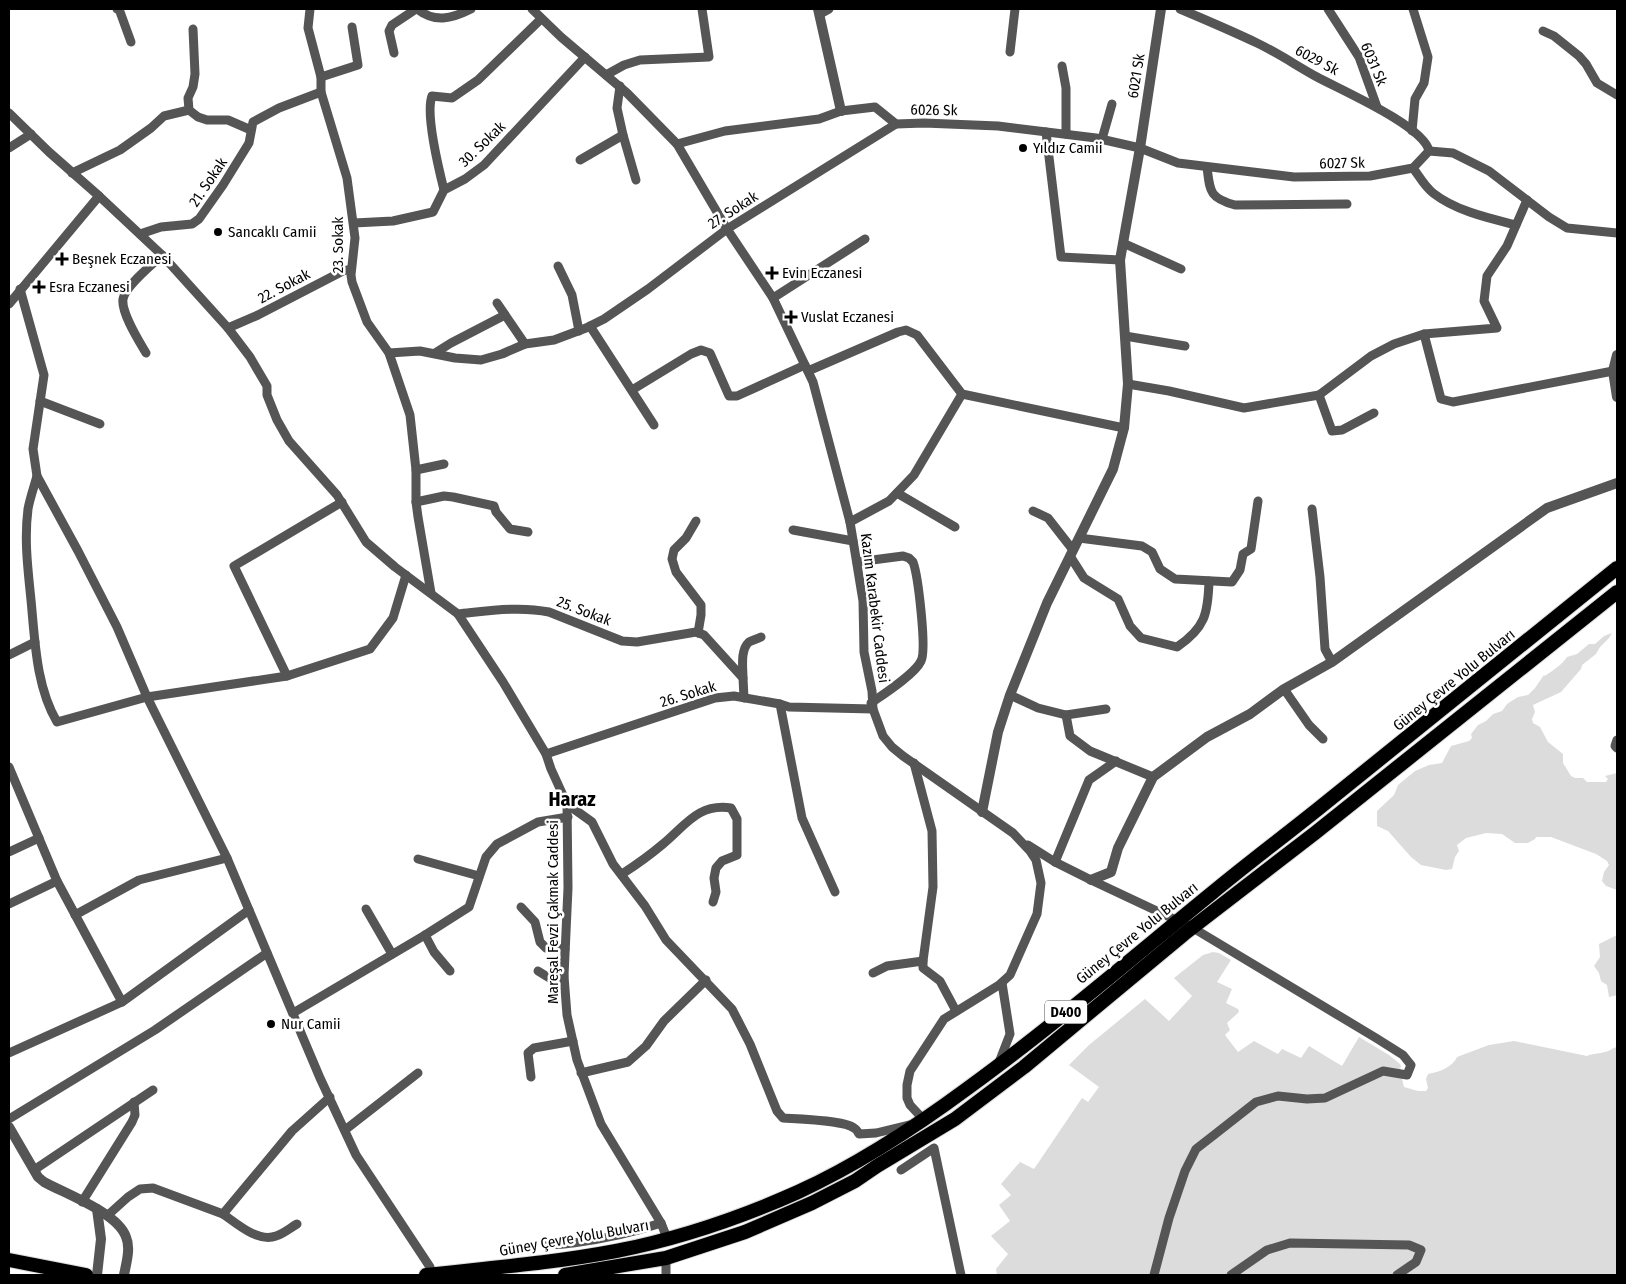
<svg xmlns="http://www.w3.org/2000/svg" width="1626" height="1284" viewBox="0 0 1626 1284" font-family="'Fira Sans Condensed',sans-serif">
  <style>
    .green { fill: #dcdcdc }
    .lines { fill: none; stroke-linecap: round; stroke-linejoin: round }
    .trunk-casing { stroke: #dbdbdb; stroke-width: 16 }
    .minor { stroke: #555; stroke-width: 9 }
    .tertiary { stroke: #555; stroke-width: 10 }
    .trunk { stroke: #000; stroke-width: 14 }
    .poi-dot { fill: #000; stroke: #fff; stroke-width: 2 }
    .labels { text-anchor: middle; dominant-baseline: central; stroke-width: 5; stroke-linejoin: round; paint-order: stroke }
    .shield { fill: #fff; stroke: #4c4c4c; stroke-width: 1 }
    .shield-label { font-size: 14px; font-weight: bold; fill: #000 }
    .street-label { font-size: 15px; fill: #000; stroke: #fff }
    .poi-label { font-size: 15px; fill: #000; stroke: #fff; text-anchor: start }
    .district-label { font-size: 20px; font-weight: bold; fill: #000; stroke: #fff }
  </style>
  <rect width="100%" height="100%" fill="#fff"/>
  <g class="green">
    <path d="M 1612,633 L 1609,638 L 1600,647 L 1596,654 L 1582,665 L 1581,669 L 1561,692 L 1533,705 L 1535,712 L 1532,719 L 1533,723 L 1540,727 L 1548,742 L 1563,754 L 1563,763 L 1571,776 L 1575,778 L 1583,778 L 1587,782 L 1606,782 L 1608,779 L 1605,776 L 1617,773 L 1617,890 L 1606,886 L 1602,881 L 1604,872 L 1609,865 L 1607,861 L 1596,854 L 1551,837 L 1536,837 L 1535,839 L 1528,843 L 1515,843 L 1502,834 L 1486,833 L 1466,838 L 1457,845 L 1459,851 L 1455,857 L 1452,869 L 1446,870 L 1421,865 L 1411,857 L 1388,831 L 1377,826 L 1377,811 L 1394,795 L 1398,785 L 1415,771 L 1429,765 L 1442,763 L 1451,746 L 1469,741 L 1472,738 L 1471,734 L 1478,725 L 1486,721 L 1493,714 L 1502,711 L 1507,704 L 1518,697 L 1528,695 L 1535,688 L 1544,675 L 1545,676 C 1553,670 1562,665 1567,657 L 1577,654 L 1589,644 L 1595,644 L 1604,636 Z"/>
    <polygon points="1615,936 1617,936 1617,995 1609,997 1607,985 1601,981 1599,973 1594,966 1600,957 1599,944"/>
    <path d="M 1213,952 L 1219,953 L 1231,960 L 1217,982 L 1232,989 L 1226,1003 L 1238,1009 L 1239,1012 L 1227,1023 L 1230,1030 L 1225,1035 L 1238,1052 L 1254,1041 L 1278,1054 L 1282,1049 L 1301,1058 L 1309,1046 L 1342,1066 L 1359,1037 L 1389,1055 L 1400,1064 L 1401,1066 L 1400,1070 L 1404,1087 L 1418,1091 L 1426,1091 L 1428,1088 L 1426,1079 L 1428,1074 C 1439,1072 1453,1067 1457,1057 L 1489,1045 L 1514,1041 L 1587,1056 C 1593,1053 1599,1054 1605,1052 C 1610,1051 1612,1048 1617,1047 L 1617,1275 L 997,1275 L 996,1269 L 1008,1254 L 991,1236 L 1010,1221 L 999,1205 L 1011,1195 L 1001,1184 L 1020,1162 L 1034,1169 L 1082,1098 L 1088,1102 L 1099,1087 L 1069,1065 L 1089,1045 L 1145,999 L 1169,1021 L 1192,996 L 1174,978 L 1203,955 Z"/>
  </g>
  <g class="lines">
    <defs>
      <g id="trunk">
        <polyline points="9,1260 86,1275"/>
        <path d="M 426,1275 C 489,1268 553,1263 616,1251 C 677,1239 742,1217 798,1192 C 859,1164 914,1128 968,1088 C 1052,1027 1131,959 1212,893 C 1247,864 1283,837 1318,809 C 1418,729 1518,649 1617,568"/>
        <polyline points="565,1275 666,1258 745,1232 812,1203 855,1181 877,1166 955,1119 1024,1067 1184,934 1315,833 1617,592"/>
      </g>
    </defs>
    <use href="#trunk" class="trunk-casing"/>
    <g class="minor">
      <polyline points="117,9 119,9 131,42"/>
      <polyline points="310,9 308,28 321,77 321,92 347,178 355,238 351,275 352,282 367,322 389,353 410,415 416,470 416,502 418,517 431,593"/>
      <path d="M 417,9 C 435,23 451,19 471,9"/>
      <polyline points="532,9 561,37 627,93 677,144 727,229 773,298 813,382 850,522 863,601 864,652 872,691 873,709 883,736 892,747 903,756 1013,833 1030,851 1036,860 1041,883 1037,914 1010,975 999,985 944,1019 910,1071 907,1085 907,1098 910,1105 924,1120 921,1121"/>
      <path d="M 1180,9 C 1206,20 1232,31 1257,43 C 1278,53 1297,66 1317,77 C 1341,90 1424,126 1429,151"/>
      <polyline points="1328,9 1359,57 1377,107"/>
      <polyline points="820,14 829,9"/>
      <polyline points="193,29 195,74 193,87 188,98 189,110 198,117 207,120 228,120 251,130"/>
      <polyline points="1543,31 1554,36 1579,56 1586,64 1597,83 1617,95"/>
      <polyline points="1010,52 1015,9"/>
      <polyline points="394,53 389,31 392,25 416,9"/>
      <polyline points="1062,66 1066,88 1066,134"/>
      <polyline points="606,75 624,65 640,60 709,57 702,9"/>
      <polyline points="321,77 358,65 352,27"/>
      <polyline points="620,86 617,108 623,135 636,180"/>
      <polyline points="9,113 49,152 99,196 162,255 228,328 250,357 267,386 267,395 277,420 289,441 337,495 366,542 395,567 458,614 503,682 546,754 551,769 567,804 568,888 564,976 567,1015 577,1060 601,1124 661,1223 667,1238"/>
      <polyline points="1412,131 1415,99 1424,83 1428,57 1413,9"/>
      <polyline points="1046,132 1061,257 1120,260"/>
      <polyline points="1102,139 1112,104"/>
      <polyline points="677,144 725,131 819,119 841,111 875,107 896,124 924,123 998,126 1096,138 1140,148 1178,163 1294,177 1370,176 1413,168 1429,151 1453,153 1489,171 1549,217 1567,228 1617,233"/>
      <polyline points="9,148 31,134"/>
      <polyline points="580,160 623,135"/>
      <path d="M 1207,167 C 1210,191 1209,198 1235,205 L 1347,204"/>
      <path d="M 1413,168 C 1419,176 1425,187 1433,193 C 1456,211 1488,218 1516,225"/>
      <polyline points="72,173 120,150 151,128 164,116 189,110"/>
      <path d="M 444,190 C 439,170 425,114 432,96 L 452,98 L 478,80 L 541,19"/>
      <polyline points="354,223 393,221 433,212 444,190 465,179 484,165 585,57"/>
      <polyline points="140,234 161,227 192,224 199,219 223,185 249,143 253,122 279,108 321,92"/>
      <polyline points="1123,243 1181,269"/>
      <polyline points="558,266 572,295 579,331"/>
      <polyline points="20,289 44,375 33,449 37,476 78,551 117,627 147,697 227,858 320,1078 356,1155 430,1267"/>
      <polyline points="773,298 865,239"/>
      <polyline points="497,303 525,344"/>
      <polyline points="9,304 99,196"/>
      <polyline points="590,326 654,425"/>
      <polyline points="228,328 258,315 343,271 351,269"/>
      <polyline points="1424,334 1441,399 1453,402 1613,371"/>
      <polyline points="1125,336 1185,346"/>
      <path d="M 146,353 C 139,341 121,313 123,299 C 125,286 152,265 162,255"/>
      <polyline points="389,353 420,351 455,358 481,360 502,354 525,344 554,340 586,328 604,319 648,289 727,229 896,124"/>
      <polyline points="435,353 451,343 505,315"/>
      <polyline points="808,371 898,332 906,330 917,335 962,394 1124,428"/>
      <polyline points="1128,384 1169,391 1244,408 1319,395 1371,356 1394,344 1424,334 1497,328 1484,301 1487,276 1507,246 1527,200"/>
      <polyline points="632,390 691,354 701,350 710,353 729,396 737,396 805,365"/>
      <polyline points="1319,395 1332,431 1342,430 1374,413"/>
      <polyline points="40,401 100,424"/>
      <polyline points="416,470 444,464"/>
      <path d="M 37,476 C 34,487 30,498 28,509 C 24,540 28,570 31,600 C 35,641 36,686 57,722 L 147,697 L 287,676 L 370,649 L 393,618 L 406,575"/>
      <polyline points="897,493 955,527"/>
      <polyline points="416,502 444,496 453,497 494,506 496,512 510,529 528,532"/>
      <polyline points="1312,509 1320,577 1325,649 1332,662"/>
      <polyline points="1033,511 1048,518 1073,550"/>
      <polyline points="696,521 686,538 674,550 672,559 676,572 701,605 701,615 698,633"/>
      <polyline points="850,522 889,501 914,475 962,394"/>
      <polyline points="793,530 853,541"/>
      <polyline points="1079,538 1142,546 1152,552 1160,569 1175,579 1232,582 1240,570 1243,554 1251,549 1258,501"/>
      <path d="M 1070,556 L 1084,578 L 1118,599 L 1130,626 L 1141,638 L 1177,647 C 1205,628 1208,614 1209,581"/>
      <path d="M 857,562 L 903,556 L 909,558 L 913,562 C 918,575 927,650 921,661 C 915,674 884,694 871,703"/>
      <path d="M 458,614 C 488,611 519,606 549,612 L 622,641 L 637,642 L 696,632 L 704,635 L 743,678 L 744,698"/>
      <polyline points="9,655 35,642"/>
      <polyline points="287,676 234,566 342,502"/>
      <path d="M 743,678 C 743,668 740,650 749,642 C 753,640 757,639 761,637"/>
      <polyline points="1284,689 1309,725 1323,739"/>
      <polyline points="1010,695 1038,708 1066,715 1106,709"/>
      <polyline points="780,704 802,818 835,892"/>
      <polyline points="1066,715 1070,736 1090,751 1153,777"/>
      <polyline points="1617,740 1615,746 1617,748"/>
      <polyline points="546,754 715,698 734,696 780,704 789,707 873,709"/>
      <polyline points="914,763 932,831 933,887 923,961 923,968 940,981 956,1011"/>
      <polyline points="9,767 57,881 122,1002"/>
      <path d="M 567,804 L 592,822 L 613,864 L 645,906 L 666,940 L 732,1009 L 750,1044 L 777,1111 L 783,1118 C 798,1119 843,1120 854,1128 C 856,1129 858,1132 859,1134 L 876,1133 L 909,1125"/>
      <polyline points="1028,845 1055,862 1091,880 1193,928 1376,1038 1403,1055 1411,1065 1407,1075 1383,1071 1325,1098 1307,1099 1278,1096 1256,1102 1214,1135 1196,1149 1185,1171 1169,1218 1154,1275"/>
      <polyline points="9,852 39,838"/>
      <polyline points="418,859 479,876"/>
      <polyline points="1055,862 1089,780 1116,761"/>
      <path d="M 622,874 C 636,865 650,855 663,844 C 685,826 698,803 731,808 L 737,819 L 737,855 L 722,861 L 716,868 L 714,878 L 716,892 L 713,902"/>
      <polyline points="9,904 57,881"/>
      <polyline points="521,907 535,922 540,942 546,948 565,949"/>
      <polyline points="366,909 392,954"/>
      <polyline points="75,915 139,880 227,858"/>
      <polyline points="425,935 434,952 450,971"/>
      <polyline points="538,971 551,979 564,976"/>
      <polyline points="873,973 887,966 923,961"/>
      <polyline points="293,1013 425,935 469,907 486,857 497,844 538,822 568,817"/>
      <polyline points="9,1053 122,1002 249,910"/>
      <polyline points="998,1065 1010,1034 1002,983"/>
      <polyline points="581,1073 628,1062 646,1046 664,1021 706,980"/>
      <polyline points="531,1077 528,1053 534,1048 573,1041"/>
      <polyline points="9,1119 155,1030 267,953"/>
      <polyline points="345,1130 418,1073"/>
      <polyline points="34,1170 153,1090"/>
      <polyline points="901,1170 934,1148 961,1275"/>
      <polyline points="82,1202 132,1122 135,1115 134,1102"/>
      <path d="M 223,1214 C 236,1223 258,1243 276,1236 C 283,1234 290,1228 297,1224"/>
      <polyline points="108,1215 128,1197 140,1189 153,1188 223,1214 292,1131 330,1097"/>
      <path d="M 546,1243 C 556,1246 562,1244 573,1243 C 603,1239 632,1233 661,1223"/>
      <polyline points="666,1275 666,1258"/>
      <polyline points="1231,1275 1267,1250 1290,1243 1409,1245 1421,1250 1416,1262 1397,1275"/>
    </g>
    <g class="tertiary">
      <polyline points="818,9 841,111"/>
      <polyline points="1617,355 1613,371 1617,397"/>
      <polyline points="982,812 998,732 1010,695 1047,603 1113,469 1124,428 1128,384 1120,260 1140,148 1161,9"/>
      <polyline points="1091,880 1111,872 1118,848 1153,777 1207,737 1250,714 1284,689 1332,662 1547,508 1617,483"/>
      <path d="M 9,1127 L 38,1177 L 44,1182 C 66,1194 118,1213 126,1237 C 131,1248 126,1264 124,1275"/>
      <polyline points="97,1275 101,1239 97,1209"/>
    </g>
    <use href="#trunk" class="trunk"/>
  </g>
  <g class="poi-dot">
    <circle cx="1023" cy="148" r="5"/>
    <circle cx="218" cy="232" r="5"/>
    <path d="M59.5 251.5h5v5h5v5h-5v5h-5v-5h-5v-5h5z"/>
    <path d="M769.5 265.5h5v5h5v5h-5v5h-5v-5h-5v-5h5z"/>
    <path d="M36.5 279.5h5v5h5v5h-5v5h-5v-5h-5v-5h5z"/>
    <path d="M788.5 309.5h5v5h5v5h-5v5h-5v-5h-5v-5h5z"/>
    <circle cx="271" cy="1024" r="5"/>
  </g>
  <g class="labels">
    <rect class="shield" x="1045" y="1000.5" width="42" height="23" rx="4"/>
    <g class="shield-label">
      <text x="1066" y="1012">D400</text>
    </g>
    <g class="street-label">
      <text transform="translate(1317 60) rotate(28)">6029 Sk</text>
      <text transform="translate(1374 64) rotate(67)">6031 Sk</text>
      <text transform="translate(1136 76) rotate(-81)">6021 Sk</text>
      <text transform="translate(934 110) rotate(1)">6026 Sk</text>
      <text transform="translate(482 144) rotate(-44)">30. Sokak</text>
      <text transform="translate(1342 163) rotate(-1)">6027 Sk</text>
      <text transform="translate(208 182) rotate(-56)">21. Sokak</text>
      <text transform="translate(733 210) rotate(-33)">27. Sokak</text>
      <text transform="translate(338 245) rotate(-90)">23. Sokak</text>
      <text transform="translate(284 286) rotate(-28)">22. Sokak</text>
      <text transform="translate(875 608) rotate(83)">Kazım Karabekir Caddesi</text>
      <text transform="translate(584 611) rotate(21)">25. Sokak</text>
      <text transform="translate(1454 680) rotate(-39)">Güney Çevre Yolu Bulvarı</text>
      <text transform="translate(688 694) rotate(-17)">26. Sokak</text>
      <text transform="translate(553 912) rotate(-90)">Mareşal Fevzi Çakmak Caddesi</text>
      <text transform="translate(1137 933) rotate(-39)">Güney Çevre Yolu Bulvarı</text>
      <text transform="translate(574 1238) rotate(-10)">Güney Çevre Yolu Bulvarı</text>
    </g>
    <g class="poi-label">
      <text x="1033" y="148">Yıldız Camii</text>
      <text x="228" y="232">Sancaklı Camii</text>
      <text x="72" y="259">Beşnek Eczanesi</text>
      <text x="782" y="273">Evin Eczanesi</text>
      <text x="49" y="287">Esra Eczanesi</text>
      <text x="801" y="317">Vuslat Eczanesi</text>
      <text x="281" y="1024">Nur Camii</text>
    </g>
    <g class="district-label">
      <text x="572" y="799">Haraz</text>
    </g>
  </g>
  <rect width="1626" height="1284" fill="none" stroke="#000000" stroke-width="20"/>
</svg>
